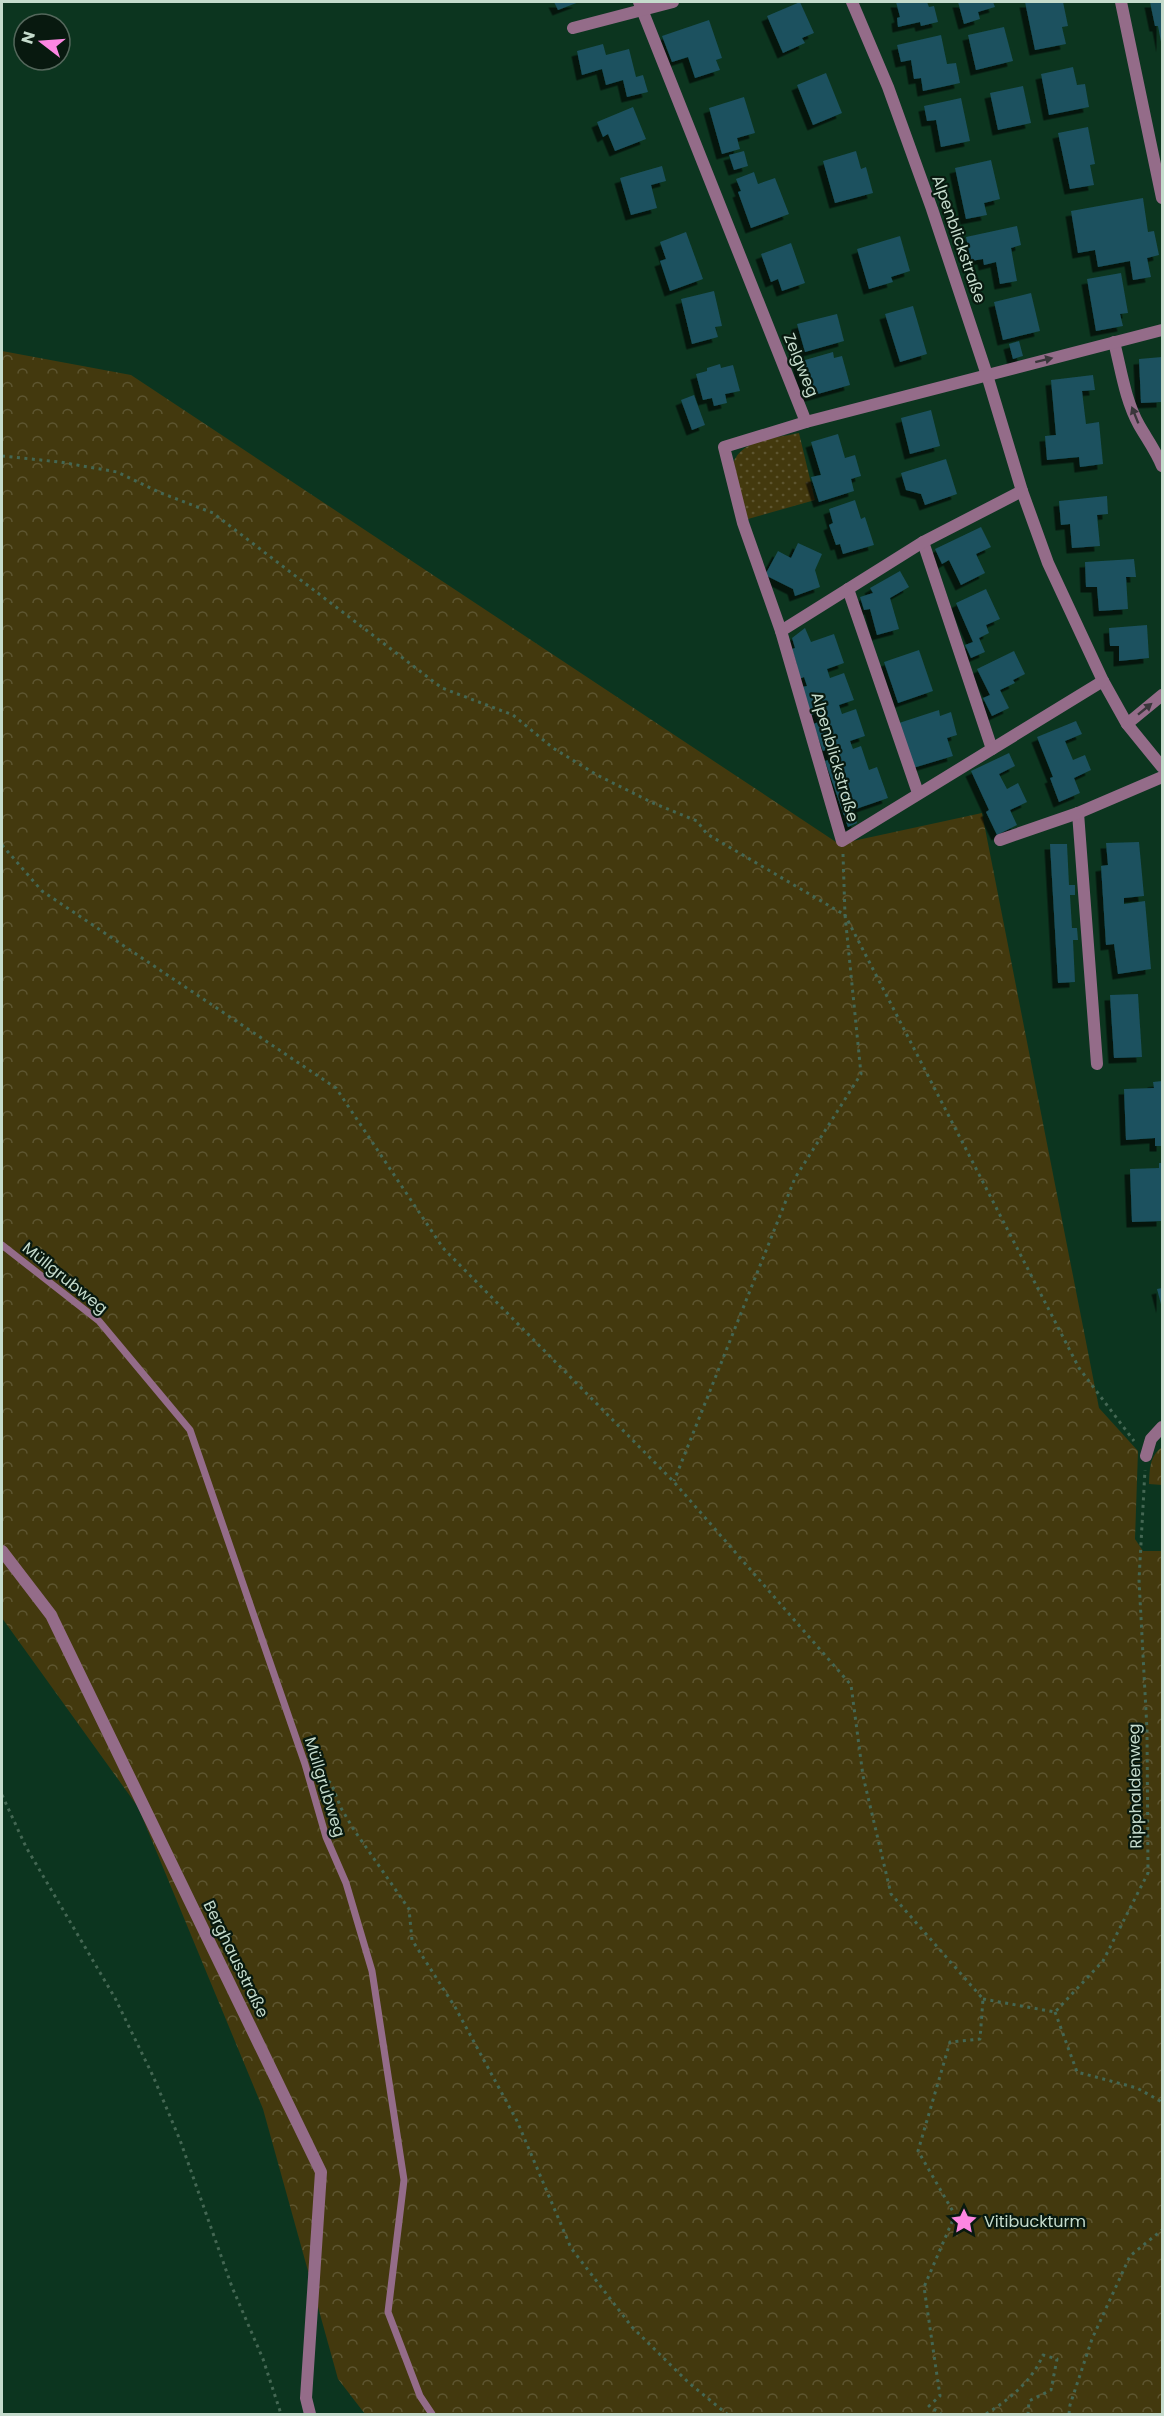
<svg xmlns="http://www.w3.org/2000/svg" width="1164" height="2416" viewBox="0 0 1164 2416" font-family="Poppins,sans-serif">
  <style>
    .grass { fill: url(#grass-dots) }
    .forest { fill: url(#forest-crowns) }
    .building { fill: #1c515e; filter: url(#shadow) }
    .lines { fill: none; stroke-linecap: round; stroke-linejoin: round }
    .path { stroke: #446753; stroke-width: 3; stroke-dasharray: 3 4.5; stroke-linecap: butt }
    .service { stroke: #946c89; stroke-width: 7 }
    .minor { stroke: #946c89; stroke-width: 12 }
    .oneway { fill: #39363a }
    .labels { text-anchor: middle; dominant-baseline: central; stroke-width: 4.5; stroke-linejoin: round; paint-order: stroke }
    .street-label { font-size: 16px; fill: #c5dbcc; stroke: #08190f }
    .poi-label { font-size: 16px; fill: #c5dbcc; stroke: #08190f; text-anchor: start }
  </style>
  <defs>
    <pattern id="grass-dots" width="8" height="8" patternUnits="userSpaceOnUse" patternTransform="scale(1.5)"><rect width="8" height="8" fill="#43390e"/><path d="M2 2h.1M6 6h.1" fill="none" stroke="#5d5530" stroke-width="1.8" stroke-linecap="round"/></pattern>
    <pattern id="forest-crowns" width="20" height="18" patternUnits="userSpaceOnUse" patternTransform="scale(1.5)"><rect width="20" height="18" fill="#43390e"/><path d="M2 6a3 3 0 1 1 6 0M12 15a3 3 0 1 1 6 0" fill="none" stroke="#5d5530"/></pattern>
    <filter id="shadow"><feDropShadow dx="-5.5" dy="5.5" stdDeviation="0" flood-color="#0009"/></filter>
  </defs>
  <rect width="100%" height="100%" fill="#0c351f"/>
  <path class="grass" d="M 799,433 L 815,500 L 748,519 L 733,464 C 740,439 777,438 799,433 Z"/>
  <g class="forest">
    <polygon points="2,351 131,375 839,844 982,813 1099,1408 1138,1451 1135,1539 1143,1551 1162,1551 1162,2414 365,2414 338,2379 263,2109 138,1807 2,1618"/>
    <path d="M 1162,1447 L 1162,1485 L 1149,1484 C 1150,1469 1149,1457 1162,1447 Z"/>
  </g>
  <g class="building">
    <polygon points="554,2 579,2 558,10"/>
    <polygon points="800,2 814,33 802,38 805,43 783,53 767,16"/>
    <polygon points="896,2 927,2 929,7 934,6 938,22 921,26 920,22 898,27 897,18 900,17"/>
    <polygon points="958,2 993,2 995,7 978,12 980,19 964,24"/>
    <polygon points="1025,2 1063,2 1068,26 1062,27 1066,44 1035,50"/>
    <polygon points="1150,2 1162,2 1162,47 1158,26 1155,26"/>
    <polygon points="709,20 722,58 716,60 720,70 695,78 688,57 672,62 662,36"/>
    <polygon points="1004,27 1013,61 976,70 968,35"/>
    <polygon points="941,35 947,64 956,63 960,83 923,91 921,78 914,79 911,60 901,62 897,45"/>
    <polygon points="603,44 606,55 629,49 636,77 643,75 648,92 627,97 623,80 606,85 602,69 582,75 577,51"/>
    <polygon points="1073,67 1077,85 1085,84 1089,107 1049,115 1041,74"/>
    <polygon points="826,73 842,113 813,125 797,85"/>
    <polygon points="1023,86 1031,123 998,130 990,93"/>
    <polygon points="744,97 755,133 737,138 740,149 722,154 709,108"/>
    <polygon points="961,98 970,141 941,147 936,120 927,121 924,106"/>
    <polygon points="633,107 646,139 615,151 608,134 603,137 597,122"/>
    <polygon points="1088,127 1095,164 1090,165 1094,185 1070,189 1058,133"/>
    <polygon points="744,151 748,166 734,170 729,155"/>
    <polygon points="856,151 861,169 866,167 873,193 835,203 823,161"/>
    <polygon points="991,160 1000,199 984,203 987,215 966,219 955,168"/>
    <polygon points="662,166 666,181 651,185 657,208 631,215 620,178"/>
    <polygon points="754,172 758,184 775,178 789,214 751,228 738,192 741,191 736,179"/>
    <polygon points="1143,198 1148,232 1154,231 1159,255 1147,258 1151,277 1133,280 1130,261 1098,267 1095,250 1078,253 1071,211"/>
    <polygon points="1017,226 1021,245 1011,248 1017,281 1000,284 996,262 984,265 983,259 971,261 966,237"/>
    <polygon points="686,232 703,279 670,291 660,261 666,259 660,242"/>
    <polygon points="900,236 910,271 891,277 893,282 869,289 857,249"/>
    <polygon points="791,243 805,283 782,291 778,279 771,282 761,254"/>
    <polygon points="1121,273 1128,313 1120,314 1123,326 1096,331 1087,279"/>
    <polygon points="714,291 722,326 715,327 718,337 692,344 681,299"/>
    <polygon points="1031,293 1040,331 1003,340 994,302"/>
    <polygon points="913,306 927,354 900,362 885,314"/>
    <polygon points="837,314 844,341 805,352 797,324"/>
    <polygon points="1019,341 1023,356 1013,359 1009,344"/>
    <polygon points="833,352 834,358 842,356 850,385 807,397 798,362"/>
    <polygon points="1162,357 1162,402 1141,403 1139,359"/>
    <polygon points="720,364 721,368 733,365 740,391 725,394 727,403 714,406 712,398 703,400 696,374 707,371 707,368"/>
    <polygon points="1093,375 1095,390 1082,391 1086,424 1099,422 1103,464 1080,467 1079,457 1047,460 1045,436 1056,435 1051,380"/>
    <polygon points="694,395 705,425 692,430 681,400"/>
    <polygon points="931,410 940,446 910,454 901,418"/>
    <polygon points="838,434 845,458 855,455 861,476 851,479 854,491 819,502 811,477 821,475 811,442"/>
    <polygon points="946,459 957,494 925,505 921,494 906,490 901,473"/>
    <polygon points="1107,496 1108,514 1097,515 1100,546 1072,548 1070,524 1061,525 1059,501"/>
    <polygon points="855,500 861,519 865,517 874,545 843,554 840,544 836,545 829,525 833,523 829,509"/>
    <polygon points="981,527 991,547 976,554 985,573 961,585 949,560 942,564 935,549"/>
    <polygon points="798,543 822,554 815,570 820,587 795,596 793,589 765,575 778,551 791,558"/>
    <polygon points="1134,559 1136,577 1126,577 1128,609 1099,611 1097,587 1086,587 1085,562"/>
    <polygon points="900,571 909,587 890,598 899,629 877,635 870,609 864,610 860,597 873,593 870,588"/>
    <polygon points="986,589 1000,619 986,625 989,633 979,638 985,652 971,658 965,645 973,642 956,603"/>
    <polygon points="1147,625 1149,658 1119,661 1119,646 1110,646 1109,628"/>
    <polygon points="805,628 811,642 834,634 844,663 827,669 830,678 844,673 854,700 839,705 842,714 856,709 865,736 850,741 853,749 861,746 869,770 877,767 888,798 853,810 857,823 848,827 825,761 832,759 828,749 823,751 813,724 819,722 816,713 811,715 802,687 807,686 804,677 799,679 795,666 797,665 792,649 795,648 792,638"/>
    <polygon points="919,650 933,691 898,703 884,662"/>
    <polygon points="1014,651 1025,674 1013,680 1015,683 1000,690 1009,708 992,716 983,698 990,695 977,669"/>
    <polygon points="939,710 940,716 951,712 957,735 947,738 953,756 913,768 899,723"/>
    <polygon points="1076,721 1082,734 1065,741 1073,760 1085,755 1091,770 1074,778 1080,793 1059,802 1050,778 1053,777 1037,737"/>
    <polygon points="1009,753 1015,766 999,774 1007,789 1018,783 1027,802 1010,810 1017,825 997,835 986,812 989,810 971,771"/>
    <polygon points="1139,842 1144,896 1124,898 1124,904 1145,901 1151,969 1118,974 1114,944 1106,945 1101,866 1108,865 1106,843"/>
    <polygon points="1050,844 1067,844 1069,885 1075,885 1075,895 1070,895 1072,928 1077,928 1078,940 1073,940 1075,982 1058,983"/>
    <polygon points="1138,994 1142,1057 1114,1058 1110,995"/>
    <polygon points="1162,1081 1162,1146 1155,1146 1155,1138 1126,1140 1124,1089 1154,1088 1153,1082"/>
    <polygon points="1159,1163 1162,1163 1162,1221 1132,1222 1130,1169 1159,1168"/>
    <polygon points="1162,1288 1162,1308 1157,1289"/>
  </g>
  <g class="lines">
    <g class="path">
      <polyline points="2,456 60,462 117,472 161,493 213,513 442,688 513,715 553,748 597,775 653,803 697,821 707,834 845,915 861,1074 795,1178 674,1481"/>
      <polyline points="2,845 42,891 336,1088 443,1248 674,1482 851,1685 863,1776 891,1894 983,1999 980,2039 950,2042 918,2151 955,2215 924,2287 940,2396 929,2406 941,2414"/>
      <polyline points="843,854 845,915 1079,1368 1134,1441"/>
      <polyline points="322,1777 331,1783 341,1808 354,1830 409,1909 412,1940 455,2007 517,2121 571,2248 632,2327 689,2383 727,2414"/>
      <polyline points="2,1795 26,1847 115,1998 153,2076 180,2140 232,2287 263,2359 281,2414"/>
      <polyline points="983,1999 1055,2012 1103,1961 1148,1873 1147,1730 1139,1580 1145,1470"/>
      <polyline points="1055,2012 1077,2072 1137,2088 1162,2102"/>
      <path d="M 986,2414 C 1010,2399 1032,2381 1043,2355 L 1057,2359 L 1051,2390 L 1029,2401 L 1028,2414"/>
      <polyline points="1069,2414 1070,2405 1092,2339 1130,2256 1162,2230"/>
    </g>
    <polyline class="service" points="2,1245 99,1321 190,1430 305,1764 326,1837 346,1883 372,1971 404,2180 388,2312 420,2396 432,2414"/>
    <g class="minor">
      <polyline points="639,2 806,422"/>
      <polyline points="852,2 888,87 932,209 987,375 1022,491 1048,563 1103,681 1127,724 1162,767"/>
      <polyline points="1121,2 1162,198"/>
      <polyline points="573,28 673,2"/>
      <path d="M 1114,342 C 1121,369 1125,400 1139,425 C 1147,439 1156,451 1162,466"/>
      <polyline points="923,542 992,749"/>
      <polyline points="848,589 918,793"/>
      <polyline points="781,631 923,542 1022,491"/>
      <polyline points="1103,681 842,841 781,631 743,523 724,447 806,422 1162,330"/>
      <polyline points="1127,724 1162,695"/>
      <polyline points="1078,813 1097,1064"/>
      <polyline points="1000,840 1078,813 1162,777"/>
      <polyline points="1146,1456 1151,1439 1162,1427"/>
      <polyline points="2,1551 51,1615 321,2172 306,2398 310,2414"/>
    </g>
  </g>
  <defs><path id="oneway-solid" d="M-6-.8H1V-3.2L6.5 0L1 3.2V.8H-6Z" transform="scale(1.5)"/></defs>
  <g class="oneway">
    <use href="#oneway-solid" transform="translate(1044 360) rotate(-14)"/>
    <use href="#oneway-solid" transform="translate(1135 415) rotate(-112)"/>
    <use href="#oneway-solid" transform="translate(1145 709) rotate(-39)"/>
  </g>
  <defs>
    <symbol id="sight-bare" viewBox="-9 -9 18 18"><path d="M0-6L1.8-2.2L6-1.7L2.9 1.2L3.7 5.4L0 3.3L-3.7 5.4L-2.9 1.2L-6-1.7L-1.8-2.2Z" fill="#fd86e2" stroke="#08190f" stroke-width="2.5" paint-order="stroke"/></symbol>
  </defs>
  <g fill-rule="evenodd">
    <use href="#sight-bare" x="945" y="2202" width="38" height="38"/>
  </g>
  <g class="labels">
    <g class="street-label">
      <text transform="translate(959 239) rotate(71)">Alpenblickstraße</text>
      <text transform="translate(801 365) rotate(68)">Zelgweg</text>
      <text transform="translate(835 757) rotate(74)">Alpenblickstraße</text>
      <text transform="translate(65 1278) rotate(39)">Müllgrubweg</text>
      <text transform="translate(1135 1786) rotate(-91)">Ripphaldenweg</text>
      <text transform="translate(325 1787) rotate(73)">Müllgrubweg</text>
      <text transform="translate(236 1959) rotate(64)">Berghausstraße</text>
    </g>
    <g class="poi-label">
      <text x="984" y="2221">Vitibuckturm</text>
    </g>
  </g>
  <rect width="1164" height="2416" fill="none" stroke="#c5dbcc" stroke-width="6"/>
  <g transform="translate(42 42) rotate(287)"><circle r="28" fill="#08190f" stroke="#54675b" stroke-width="1.5"/>
  <path d="M0-4.5L10 22L0 15L-10 22Z" fill="#fd86e2"/>
  <text y="-9" font-size="16" font-weight="bold" text-anchor="middle" fill="#c5dbcc">N</text>
  </g>
</svg>
